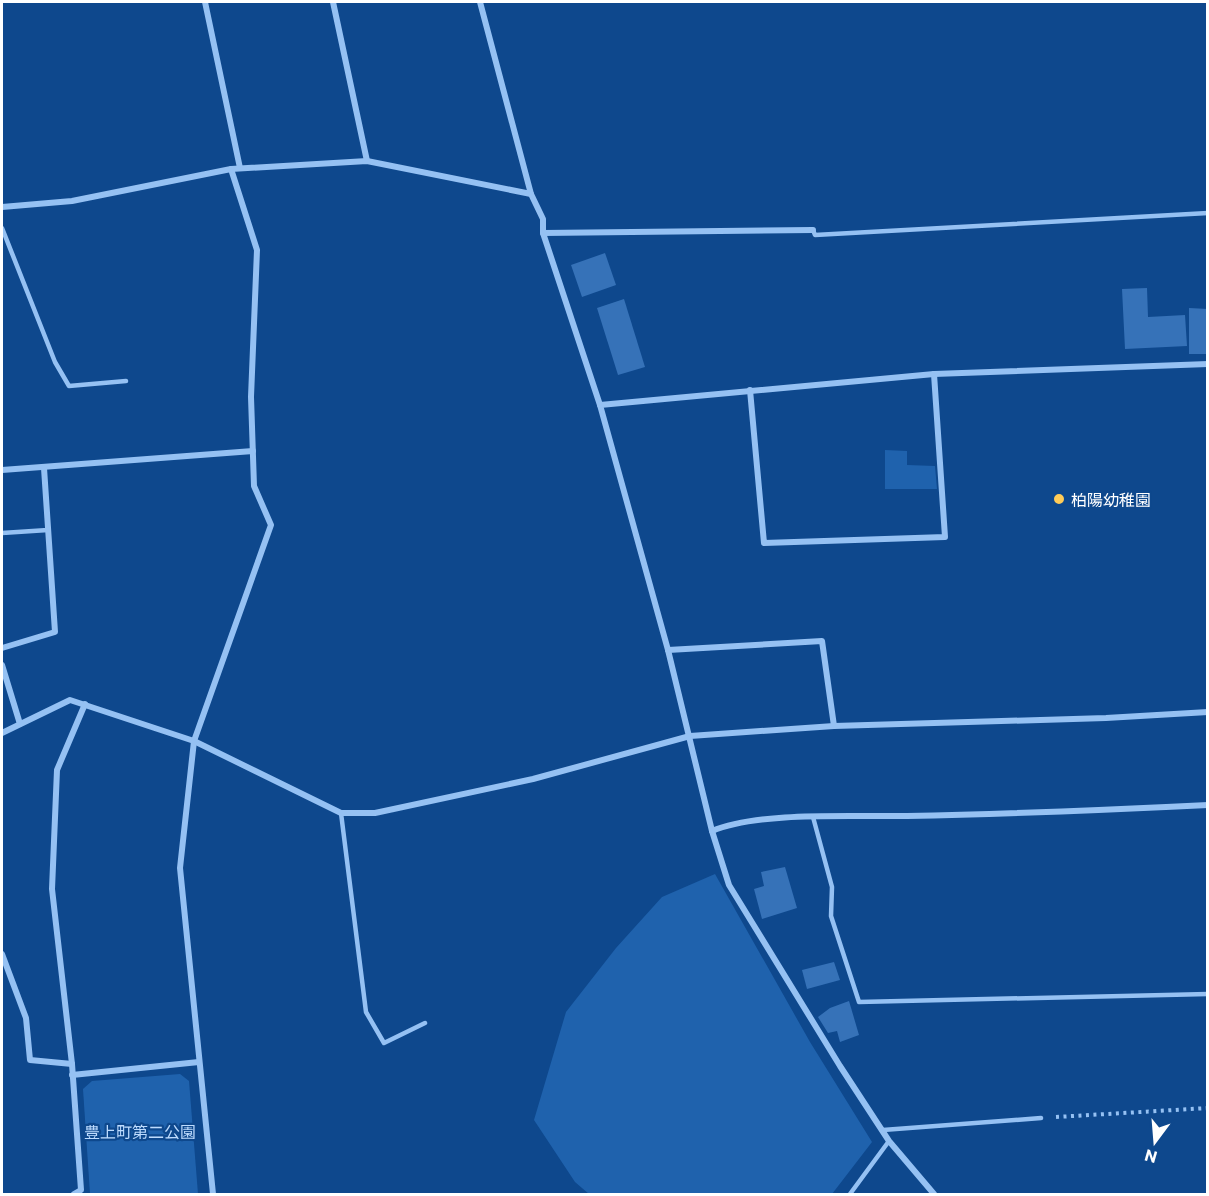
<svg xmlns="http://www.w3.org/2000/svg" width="1209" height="1196" viewBox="0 0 1209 1196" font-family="Commissioner,'Noto Sans JP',sans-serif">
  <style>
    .green { fill: #1f62ad }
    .building { fill: #3672b8 }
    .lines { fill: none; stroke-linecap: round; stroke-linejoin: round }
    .path { stroke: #95c1f3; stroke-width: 4; stroke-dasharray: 3 4.5; stroke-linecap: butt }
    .service { stroke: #95c1f3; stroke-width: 4.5 }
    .minor { stroke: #95c1f3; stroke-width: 6 }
    .poi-dot { fill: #ffcc58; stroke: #0e488d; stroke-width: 2 }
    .labels { text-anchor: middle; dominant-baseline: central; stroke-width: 4.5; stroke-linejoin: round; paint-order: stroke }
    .poi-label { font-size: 16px; fill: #fff; stroke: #0e488d; text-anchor: start }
    .park-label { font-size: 16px; fill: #bddbfe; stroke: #0e488d }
  </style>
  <rect width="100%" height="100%" fill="#0e488d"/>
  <g class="green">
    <polygon points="885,450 907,451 907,465 935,466 937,489 885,489"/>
    <polygon points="715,874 810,1042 872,1142 832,1194 589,1194 575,1182 534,1120 566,1012 616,948 662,897"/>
    <polygon points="180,1074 189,1081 198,1194 90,1194 83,1089 92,1081"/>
  </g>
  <g class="building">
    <polygon points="605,253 616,285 582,297 571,265"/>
    <polygon points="1147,288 1148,317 1185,315 1187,346 1125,349 1122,289"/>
    <polygon points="624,299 645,367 618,375 597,308"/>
    <polygon points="1189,308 1208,309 1208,354 1189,354"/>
    <polygon points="785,867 797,908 762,919 754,889 764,886 761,872"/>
    <polygon points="834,962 840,980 807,989 802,970"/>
    <polygon points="849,1001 859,1035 840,1042 837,1031 828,1033 818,1017 830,1008"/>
  </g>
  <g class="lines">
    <polyline class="path" points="1056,1117 1208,1108"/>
    <g class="service">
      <polyline points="2,228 55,362 69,386 126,381"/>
      <polyline points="813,230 815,235 1208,213"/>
      <polyline points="2,533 48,530"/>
      <polyline points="341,813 366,1012 384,1043 425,1023"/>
      <polyline points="813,817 832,887 831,916 859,1002 1208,994"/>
      <polyline points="883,1130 1041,1118"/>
      <polyline points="850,1194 889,1141"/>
    </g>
    <g class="minor">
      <polyline points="205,2 240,168"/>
      <polyline points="333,2 367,161"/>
      <polyline points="531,194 543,219 543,233 600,405 668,650 712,831 729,885 840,1066 889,1141 934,1194"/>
      <polyline points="2,207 72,201 231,169 367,161 531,194 480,2"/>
      <polyline points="543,233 813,230"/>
      <polyline points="750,390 764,543 945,537 934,374"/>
      <polyline points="600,405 934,374 1208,364"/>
      <polyline points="2,470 253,451"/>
      <polyline points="2,648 55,632 44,468"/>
      <polyline points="668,650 822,641 834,726"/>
      <polyline points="2,665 20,724"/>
      <polyline points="2,733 70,700 194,741 341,813 375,813 533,779 690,736 834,726 1106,718 1208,712"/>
      <path d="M 712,831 C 759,811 854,817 907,816 C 1007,814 1107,810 1208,805"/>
      <polyline points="2,954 26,1018 30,1060 72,1064"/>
      <polyline points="72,1075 199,1062"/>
      <polyline points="74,1194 81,1190 72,1064 52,889 57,770 85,704"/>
      <polyline points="213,1194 180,868 194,741 271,525 254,486 251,397 257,250 231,169"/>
    </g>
  </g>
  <circle class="poi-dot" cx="1059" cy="499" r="6"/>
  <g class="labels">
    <g class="poi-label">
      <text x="1071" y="499">柏陽幼稚園</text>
    </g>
    <g class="park-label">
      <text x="140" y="1131">豊上町第二公園</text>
    </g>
  </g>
  <rect width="1209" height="1196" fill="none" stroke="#ffffff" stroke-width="6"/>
  <g transform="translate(1155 1142) rotate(196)" stroke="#0e488d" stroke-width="4.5" paint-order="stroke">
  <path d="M0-4.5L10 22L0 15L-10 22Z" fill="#ffffff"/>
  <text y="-9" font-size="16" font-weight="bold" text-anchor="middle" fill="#ffffff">N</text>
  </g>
</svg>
